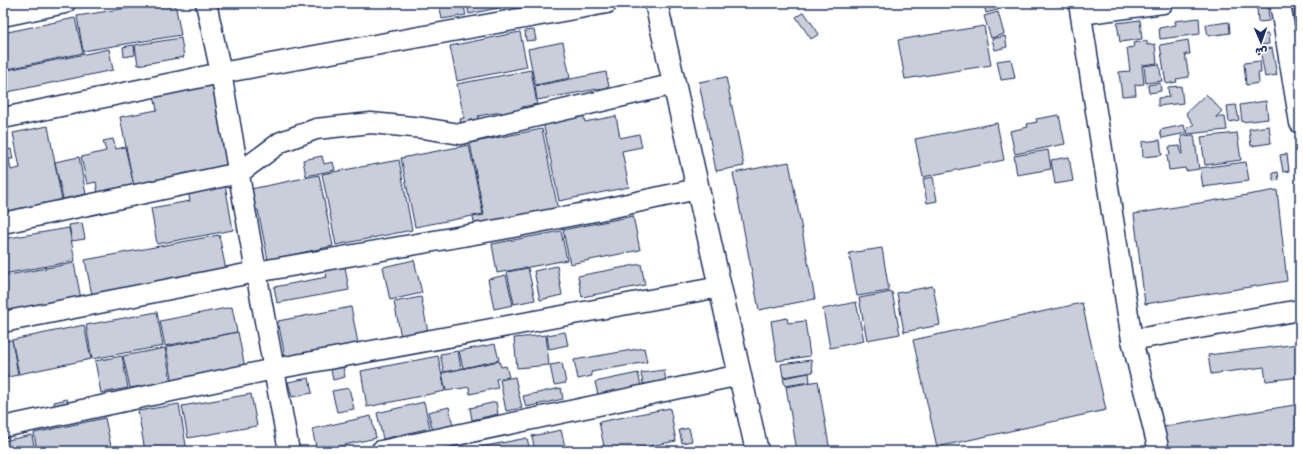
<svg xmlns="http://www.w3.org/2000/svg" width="1303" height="454" viewBox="0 0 1303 454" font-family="Mynerve,'Playpen Sans Arabic',sans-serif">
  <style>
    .building { fill: #caceda; stroke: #1b2f5e }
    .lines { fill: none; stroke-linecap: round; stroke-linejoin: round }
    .minor-casing { stroke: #1b2f5e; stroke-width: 23 }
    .tertiary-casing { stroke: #1b2f5e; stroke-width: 25 }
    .minor { stroke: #fff; stroke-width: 20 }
    .tertiary { stroke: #fff; stroke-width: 22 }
  </style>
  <rect width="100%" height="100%" fill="#fff"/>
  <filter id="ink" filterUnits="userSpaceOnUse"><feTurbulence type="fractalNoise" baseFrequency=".025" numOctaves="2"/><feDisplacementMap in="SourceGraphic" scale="8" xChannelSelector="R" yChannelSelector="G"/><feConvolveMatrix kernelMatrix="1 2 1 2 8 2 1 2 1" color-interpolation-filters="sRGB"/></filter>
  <g filter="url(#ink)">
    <g class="building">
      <polygon points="159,3 175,3 181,35 83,51 77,16"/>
      <polygon points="439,3 463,3 466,15 442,19"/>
      <polygon points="467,3 518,3 518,4 469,14"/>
      <polygon points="533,3 535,13 521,16 519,4"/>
      <polygon points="988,3 1000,3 1001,9 986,13 984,4"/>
      <polygon points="1294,3 1295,17 1287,18 1286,4"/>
      <polygon points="1268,6 1269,21 1258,22 1257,8"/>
      <polygon points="804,12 819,34 811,39 796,17"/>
      <polygon points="998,12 1004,34 991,38 984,16"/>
      <polygon points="75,18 83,53 3,70 3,33"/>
      <polygon points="1199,18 1200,34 1160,39 1159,28 1176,25 1175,21"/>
      <polygon points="1140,20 1142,39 1120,42 1117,23"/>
      <polygon points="1229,22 1230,33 1208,36 1206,25"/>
      <polygon points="1300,23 1300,45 1292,46 1290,24"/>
      <polygon points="984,26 991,65 905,79 898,40"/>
      <polygon points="534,30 536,40 526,41 525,31"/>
      <polygon points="520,32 527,67 457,81 450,46"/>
      <polygon points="1268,34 1269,44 1260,45 1259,35"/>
      <polygon points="1005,36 1007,47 995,50 992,39"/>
      <polygon points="181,38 184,57 138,65 135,45"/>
      <polygon points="1188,40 1190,54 1185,54 1189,77 1176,79 1177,82 1166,84 1160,45"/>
      <polygon points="1147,41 1147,45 1155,44 1157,63 1142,65 1144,84 1135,85 1136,95 1122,96 1119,72 1130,71 1127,48 1134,47 1133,43"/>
      <polygon points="563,42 570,78 535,85 528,49"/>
      <polygon points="134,45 135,55 124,57 123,47"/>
      <polygon points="1272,48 1277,75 1265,77 1260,49"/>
      <polygon points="109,49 113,70 3,93 3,71"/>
      <polygon points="1011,59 1015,78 1001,80 997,61"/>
      <polygon points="1260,61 1261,73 1258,73 1259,83 1246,85 1244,63"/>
      <polygon points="1159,64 1162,81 1146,83 1144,66"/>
      <polygon points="531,70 537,104 522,107 523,115 503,119 501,112 478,116 480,125 462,128 460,119 464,118 457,84"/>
      <polygon points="606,72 609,87 537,100 535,86"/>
      <polygon points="726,77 744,166 716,171 699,82"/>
      <polygon points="1160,83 1161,91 1149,93 1148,85"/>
      <polygon points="212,84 229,168 134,187 120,117 157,110 154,96"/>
      <polygon points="1181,86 1183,103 1158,106 1158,98 1169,97 1168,87"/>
      <polygon points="1206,94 1222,111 1216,117 1225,117 1227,130 1187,134 1188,127 1194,125 1186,113"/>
      <polygon points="1266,101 1268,119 1242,122 1240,105"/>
      <polygon points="1236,105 1239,120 1229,122 1227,106"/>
      <polygon points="583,114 585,122 616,116 620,138 639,134 642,147 622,151 629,187 559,201 543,122"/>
      <polygon points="1059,115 1065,144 1015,154 1010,131 1028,127 1027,124 1037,122 1036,119"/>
      <polygon points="997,123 1004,160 923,177 915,139"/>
      <polygon points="1184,125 1186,133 1162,138 1160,130"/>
      <polygon points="48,126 62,201 3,212 3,151 11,149 13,159 9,159 11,170 20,168 13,133"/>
      <polygon points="1269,126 1271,143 1251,146 1249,129"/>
      <polygon points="542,129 559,215 475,227 473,217 484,215 470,143"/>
      <polygon points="1237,133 1241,160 1205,165 1201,137"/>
      <polygon points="1194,135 1199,169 1186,171 1185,168 1169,170 1167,155 1170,155 1169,147 1180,146 1181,154 1183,153 1181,136"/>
      <polygon points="113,139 116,149 125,147 134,186 98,194 96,182 87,184 81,157 106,151 103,141"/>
      <polygon points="1160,140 1162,155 1143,157 1142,142"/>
      <polygon points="469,145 483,214 415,227 401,158"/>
      <polygon points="1048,150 1051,169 1017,175 1014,156"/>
      <polygon points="1287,154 1289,171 1283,172 1280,155"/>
      <polygon points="322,156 324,164 333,162 335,170 306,176 303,160"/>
      <polygon points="79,157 86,194 63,199 55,162"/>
      <polygon points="1069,157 1073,181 1055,184 1051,160"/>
      <polygon points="399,160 412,230 336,245 322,174"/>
      <polygon points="789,162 815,299 759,310 733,173"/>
      <polygon points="1246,162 1249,181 1203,187 1200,168"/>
      <polygon points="1278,172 1279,180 1273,181 1273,173"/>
      <polygon points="319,175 333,246 268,260 258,210 250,211 246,190"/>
      <polygon points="933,177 937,201 927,203 923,179"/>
      <polygon points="225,184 233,230 157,244 151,208 190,201 188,191"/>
      <polygon points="1277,190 1287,281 1145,304 1134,214"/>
      <polygon points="633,216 640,250 570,264 563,230"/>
      <polygon points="82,223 85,239 72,241 69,225"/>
      <polygon points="69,228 75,261 3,274 3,239"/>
      <polygon points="561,231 567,260 497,273 492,244"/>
      <polygon points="219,235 227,275 92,295 85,260"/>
      <polygon points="882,248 889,291 857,296 849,253"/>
      <polygon points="414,260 422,293 390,300 383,267"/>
      <polygon points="74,263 81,299 9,313 3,276"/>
      <polygon points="641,264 645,285 582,297 578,276"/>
      <polygon points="557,266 562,295 540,300 534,271"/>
      <polygon points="345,267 349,290 277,303 274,287 327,277 325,271"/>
      <polygon points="528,268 535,300 514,304 507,272"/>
      <polygon points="506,275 513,305 494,309 488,279"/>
      <polygon points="933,286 940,325 904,332 897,293"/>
      <polygon points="3,290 7,311 3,312"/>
      <polygon points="892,292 900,334 867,340 859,298"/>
      <polygon points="421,297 428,332 401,337 394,302"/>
      <polygon points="856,302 864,341 830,348 823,309"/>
      <polygon points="1082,303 1106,410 937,447 913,340"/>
      <polygon points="232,307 237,332 165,346 160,321"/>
      <polygon points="351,307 358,343 285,357 278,321"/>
      <polygon points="157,312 163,346 92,359 86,325"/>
      <polygon points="787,318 788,323 805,321 810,356 777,361 771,321"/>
      <polygon points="84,325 91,359 19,374 12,340"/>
      <polygon points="238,332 245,368 173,382 166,347"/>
      <polygon points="565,332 568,345 549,349 547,335"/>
      <polygon points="546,335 549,365 517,368 514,338"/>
      <polygon points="12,340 18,375 3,378 3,341"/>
      <polygon points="495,344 499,360 463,368 459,351"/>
      <polygon points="1298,344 1300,377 1266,381 1264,367 1211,374 1208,355"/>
      <polygon points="165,348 171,381 130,388 123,356"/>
      <polygon points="644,348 647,362 591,372 592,376 578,379 574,360"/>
      <polygon points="458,351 461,369 444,372 440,354"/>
      <polygon points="122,356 128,388 101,393 95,361"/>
      <polygon points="438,356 445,391 367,407 361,371"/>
      <polygon points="811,360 813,372 783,377 781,364"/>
      <polygon points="499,361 501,367 506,366 509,377 496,379 498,388 470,394 469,387 446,391 442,373"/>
      <polygon points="562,363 566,383 554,385 550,365"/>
      <polygon points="343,367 345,377 333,380 331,370"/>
      <polygon points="664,370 666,381 643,384 641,373"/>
      <polygon points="638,373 641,386 598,395 595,382"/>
      <polygon points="809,373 810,382 785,386 783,378"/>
      <polygon points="515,377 522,408 506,411 500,380"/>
      <polygon points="309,378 312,393 292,397 288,382"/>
      <polygon points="818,381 830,451 797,451 786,387"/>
      <polygon points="349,388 354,409 337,412 332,391"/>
      <polygon points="561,388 563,399 526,407 523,396"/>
      <polygon points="251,394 257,426 188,438 182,406"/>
      <polygon points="67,399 70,410 56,412 54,402"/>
      <polygon points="424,402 430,428 383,439 377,413"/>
      <polygon points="496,402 498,414 472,420 470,408"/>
      <polygon points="179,404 187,451 145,451 138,411"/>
      <polygon points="1300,404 1300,451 1167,451 1163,427"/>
      <polygon points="449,407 454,430 434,435 428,412"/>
      <polygon points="670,408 676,441 624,451 605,451 599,422"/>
      <polygon points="371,416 376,438 317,451 312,429"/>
      <polygon points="105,418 112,451 37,451 34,433"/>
      <polygon points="689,428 692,441 682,443 679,430"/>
      <polygon points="561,430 566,451 535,451 532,436"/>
      <polygon points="32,435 35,451 3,451 3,441"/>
      <polygon points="527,438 530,451 460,451"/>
    </g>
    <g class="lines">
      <defs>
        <g id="minor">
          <polyline points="206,3 221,73 256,272 289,451"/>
          <polyline points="1079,3 1132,340 1159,451"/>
          <polyline points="1280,3 1300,123"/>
          <polyline points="1081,14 1163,3"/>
          <polyline points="3,16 65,3"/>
          <polyline points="3,118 221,73 607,3"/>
          <polyline points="3,223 239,173 281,142 316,129 371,123 423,128 460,134 675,84"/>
          <polyline points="3,322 256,272 503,229 600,210 697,189"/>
          <polyline points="1132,340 1300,310"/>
          <polyline points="3,427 274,369 720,287"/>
          <polyline points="381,451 740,375"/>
        </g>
        <polyline id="tertiary" points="656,3 757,451"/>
      </defs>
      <use href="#minor" class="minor-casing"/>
      <use href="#tertiary" class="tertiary-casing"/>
      <use href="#minor" class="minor"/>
      <use href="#tertiary" class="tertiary"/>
    </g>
  </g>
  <rect width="1303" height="454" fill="none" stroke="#fff" stroke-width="16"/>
  <rect x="8" y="8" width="1287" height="438" fill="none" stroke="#1b2f5e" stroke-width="1.5" filter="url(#ink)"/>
  <g transform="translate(1261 42) rotate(178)" stroke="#ffffff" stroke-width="3" paint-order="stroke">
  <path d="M0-3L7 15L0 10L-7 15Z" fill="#1b2f5e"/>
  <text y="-6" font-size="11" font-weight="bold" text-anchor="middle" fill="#1b2f5e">ش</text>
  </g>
</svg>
